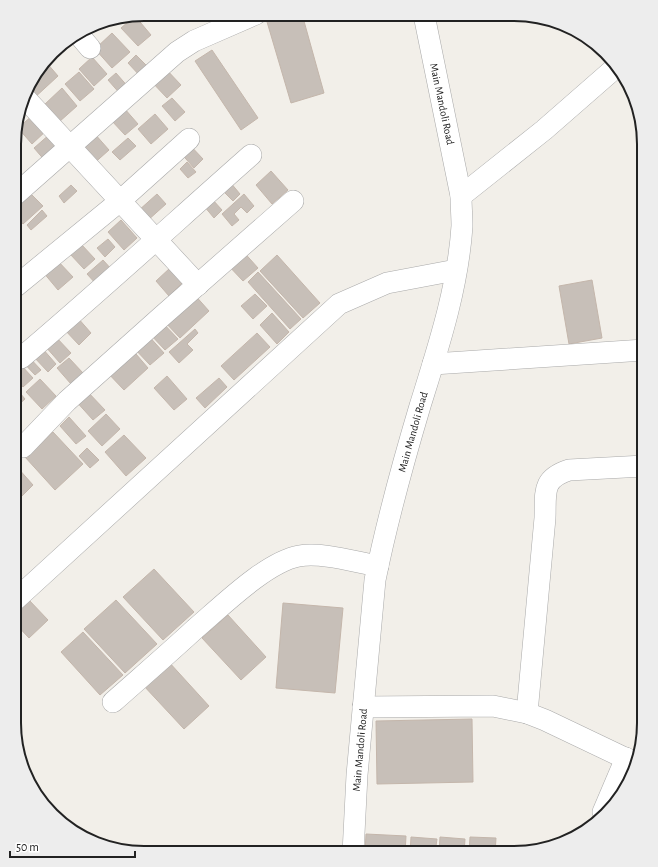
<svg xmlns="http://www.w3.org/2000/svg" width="658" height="867" viewBox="0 0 658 867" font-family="'Alegreya Sans',sans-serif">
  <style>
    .building { fill: #c7bfb8; stroke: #c4b6ab }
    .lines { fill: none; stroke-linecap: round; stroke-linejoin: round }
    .minor-casing { stroke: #a9a9a9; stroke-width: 22 }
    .minor { stroke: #fff; stroke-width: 21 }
    .labels { text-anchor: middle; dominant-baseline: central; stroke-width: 3.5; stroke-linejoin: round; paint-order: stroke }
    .street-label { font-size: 11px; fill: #222; stroke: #fff }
    .rim { fill: none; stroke: #222; stroke-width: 2 }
  </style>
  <rect width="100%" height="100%" fill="#f2efe9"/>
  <g class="building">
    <polygon points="268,14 302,14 324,93 291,103 265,15"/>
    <polygon points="135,16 151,35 138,46 121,28"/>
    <polygon points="112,33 130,52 112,68 95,49"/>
    <polygon points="212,50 258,118 241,130 195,61"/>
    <polygon points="136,55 150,69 141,77 128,63"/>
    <polygon points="92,57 107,74 94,86 79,69"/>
    <polygon points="46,62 58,76 32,100 27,93 31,79"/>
    <polygon points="164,67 181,85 167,98 150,80"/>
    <polygon points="79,72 94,89 80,101 65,84"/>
    <polygon points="116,73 130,89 122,96 108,80"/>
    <polygon points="62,88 77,106 59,122 44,105"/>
    <polygon points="172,98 185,112 175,121 162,106"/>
    <polygon points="124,108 138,124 125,135 111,120"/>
    <polygon points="155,114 168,129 151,144 138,129"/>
    <polygon points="33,115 47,130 32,144 18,128"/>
    <polygon points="94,133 109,150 91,166 76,150"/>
    <polygon points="50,134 63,148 47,163 34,148"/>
    <polygon points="128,138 136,146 120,160 112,152"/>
    <polygon points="187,142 203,159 194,168 178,150"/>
    <polygon points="187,162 196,172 188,178 180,169"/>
    <polygon points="271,171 288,190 272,204 256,185"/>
    <polygon points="230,182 240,194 233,201 222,190"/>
    <polygon points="71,185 77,191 64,203 59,196"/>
    <polygon points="30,193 43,206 23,224 15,215 15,207"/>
    <polygon points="157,194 166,204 147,221 138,211"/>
    <polygon points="244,194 254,206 247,213 241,207 234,214 239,220 232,226 222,214"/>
    <polygon points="212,199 222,210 214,218 204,206"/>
    <polygon points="42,210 47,216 31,230 27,225"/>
    <polygon points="121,220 137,238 124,250 108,232"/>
    <polygon points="15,221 20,227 15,231"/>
    <polygon points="108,239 115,247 105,257 97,248"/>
    <polygon points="81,244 95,259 84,269 70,254"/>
    <polygon points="241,249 258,268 243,281 226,263"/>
    <polygon points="277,255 320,303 303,318 260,271"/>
    <polygon points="56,259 73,277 58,290 43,272"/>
    <polygon points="103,260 113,271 97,285 87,274"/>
    <polygon points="170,268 183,282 169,296 156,281"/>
    <polygon points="258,272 301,319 290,329 248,282"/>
    <polygon points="592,280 602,338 569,344 559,286"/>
    <polygon points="193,293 209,311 180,338 163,320"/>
    <polygon points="255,294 267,306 253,319 241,306"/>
    <polygon points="272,313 289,332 277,344 260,325"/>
    <polygon points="77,317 91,333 79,345 64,329"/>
    <polygon points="162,322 178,339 165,350 149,333"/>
    <polygon points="195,329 198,333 187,344 193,350 179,363 169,352"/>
    <polygon points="257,333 270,347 234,380 221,366"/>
    <polygon points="147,334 164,353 150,365 133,347"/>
    <polygon points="55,336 71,353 60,363 45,346"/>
    <polygon points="130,347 148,368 124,390 105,370"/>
    <polygon points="42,348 56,364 48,372 33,356"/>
    <polygon points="27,355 41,370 35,375 21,360"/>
    <polygon points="69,358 83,373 71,384 57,368"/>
    <polygon points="19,363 33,378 23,387 15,378 15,367"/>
    <polygon points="167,376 187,399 174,410 154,388"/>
    <polygon points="219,378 227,387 205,408 196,398"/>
    <polygon points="40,379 56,396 42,409 26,392"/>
    <polygon points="15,387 25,399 15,408"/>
    <polygon points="85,389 105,410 93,420 74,399"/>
    <polygon points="106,414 120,429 102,446 88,431"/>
    <polygon points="69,417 86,436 76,444 60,426"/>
    <polygon points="53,432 83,464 55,490 25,457"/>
    <polygon points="124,435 146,458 126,476 105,452"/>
    <polygon points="87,448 99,460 90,468 79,456"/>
    <polygon points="17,467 33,485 22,496 14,487 14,469"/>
    <polygon points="154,569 194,612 163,640 123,597"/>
    <polygon points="28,599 48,620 29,638 14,622 14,612"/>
    <polygon points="116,600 157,644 125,673 84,629"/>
    <polygon points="283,603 343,608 335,693 276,688"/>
    <polygon points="228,615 266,657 241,680 202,638"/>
    <polygon points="83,632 123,675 100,695 61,652"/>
    <polygon points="168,661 209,706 184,729 143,685"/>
    <polygon points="472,719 473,782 377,784 376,721"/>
    <polygon points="366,834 406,836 405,853 365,853"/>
    <polygon points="411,837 437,839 435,853 410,853"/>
    <polygon points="440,837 465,839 464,853 439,853"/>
    <polygon points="470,837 496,838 495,853 469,853"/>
  </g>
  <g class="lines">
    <defs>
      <g id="minor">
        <polyline points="79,35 90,48"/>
        <polyline points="25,98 198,285"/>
        <polyline points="15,195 177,52 194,41 256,14"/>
        <polyline points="461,196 544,130 615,68"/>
        <polyline points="15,287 120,201 189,139"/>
        <path d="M 21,358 C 99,292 174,223 251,155"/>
        <polyline points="433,364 644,350"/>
        <polyline points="23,447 67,401 161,317 293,201"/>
        <polyline points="14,601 339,304 387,283 456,270"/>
        <path d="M 113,702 C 140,678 168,654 195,629 C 221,607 266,562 299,556 C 322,552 355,562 378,566"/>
        <polyline points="363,707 493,706 527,713 545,720 633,762"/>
        <path d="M 527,713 L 545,518 C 546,493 541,479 569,470 L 644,466"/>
        <polyline points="603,812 626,758"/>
        <path d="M 353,853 L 357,775 L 375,580 C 387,521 403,463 420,406 C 438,348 458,288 462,226 C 462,216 461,206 461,196 L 424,15"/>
      </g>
    </defs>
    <use href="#minor" class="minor-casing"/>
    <use href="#minor" class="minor"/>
  </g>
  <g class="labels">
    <g class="street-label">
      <text transform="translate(442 104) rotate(78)">Main Mandoli Road</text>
      <text transform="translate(413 432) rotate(-74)">Main Mandoli Road</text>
      <text transform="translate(360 750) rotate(-85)">Main Mandoli Road</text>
    </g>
  </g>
  <path d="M0 0H658V867H0ZM144 21H514A123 123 0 0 1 637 144V723A123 123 0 0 1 514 846H144A123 123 0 0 1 21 723V144A123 123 0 0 1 144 21Z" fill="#ededed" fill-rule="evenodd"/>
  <path class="rim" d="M144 21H514A123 123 0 0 1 637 144V723A123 123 0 0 1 514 846H144A123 123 0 0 1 21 723V144A123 123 0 0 1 144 21Z"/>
  <path d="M10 851v6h125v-6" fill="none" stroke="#222222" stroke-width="2"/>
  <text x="16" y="851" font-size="12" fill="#222222" stroke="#ffffff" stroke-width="3" paint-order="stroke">50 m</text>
</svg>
